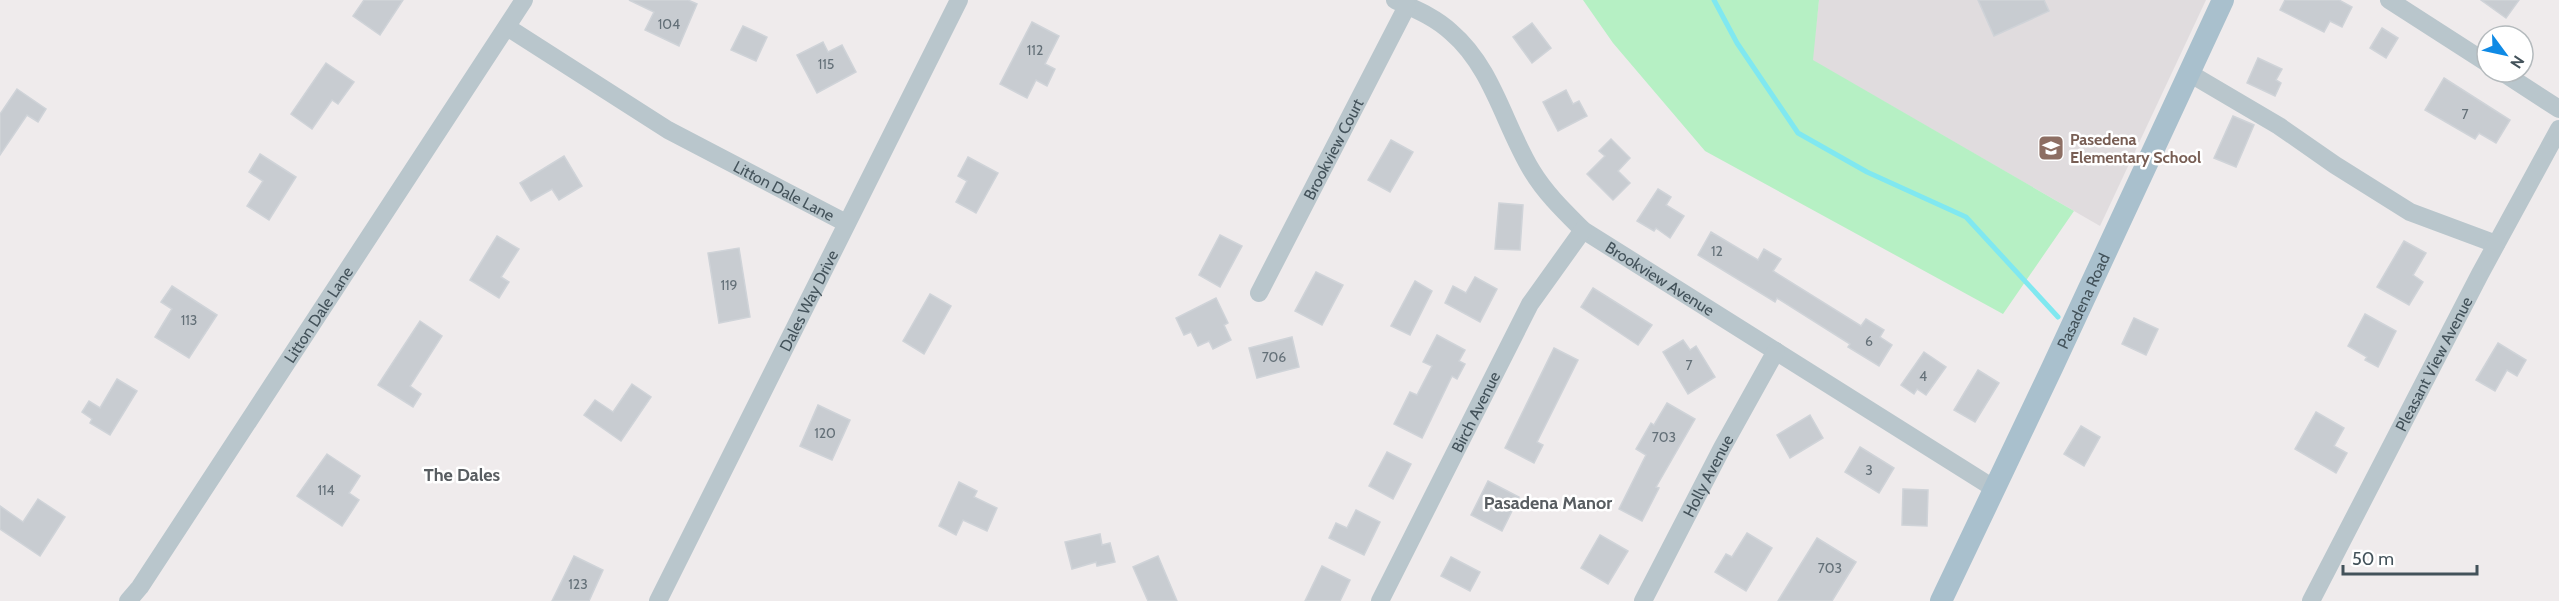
<svg xmlns="http://www.w3.org/2000/svg" width="2559" height="601" viewBox="0 0 2559 601" font-family="Cabin,sans-serif">
  <style>
    .education { fill: #e0dcde }
    .green { fill: #b6f0c4 }
    .lines { fill: none; stroke-linecap: round; stroke-linejoin: round }
    .stream { stroke: #80e8f0; stroke-width: 5 }
    .building { fill: #c8ccd1; stroke: #cfd3d8; stroke-width: 1.5 }
    .minor { stroke: #b9c6cc; stroke-width: 18 }
    .major { stroke: #a9c0cd; stroke-width: 22 }
    .labels { text-anchor: middle; dominant-baseline: central; stroke-width: 5; stroke-linejoin: round; paint-order: stroke }
    .number-label { font-size: 14px; fill: #647078 }
    .education-label { font-size: 16px; font-weight: bold; fill: #785e54; stroke: #fff; text-anchor: start }
    .street-label { font-size: 16px; fill: #43525a; stroke: #fff }
    .neighbourhood-label { font-size: 18px; font-weight: bold; fill: #585d61; stroke: #fff }
  </style>
  <rect width="100%" height="100%" fill="#efebec"/>
  <polygon class="education" points="1819,0 2206,0 2100,226 1812,60"/>
  <polygon class="green" points="1583,0 1819,0 1813,60 2074,211 2003,314 1705,151 1613,43"/>
  <g class="lines">
    <polyline class="stream" points="1714,0 1737,43 1798,133 1867,172 1966,217 2058,317"/>
  </g>
  <g class="building">
    <polygon points="364,0 403,0 380,35 353,16"/>
    <polygon points="629,0 688,0 697,4 679,46 645,30 654,12"/>
    <polygon points="1978,0 2044,0 2049,11 1994,36"/>
    <polygon points="2285,0 2339,0 2352,7 2342,27 2330,21 2324,32 2280,10"/>
    <polygon points="2481,0 2519,0 2506,18"/>
    <polygon points="1032,22 1059,36 1045,64 1055,69 1047,86 1036,80 1027,98 1000,84"/>
    <polygon points="1532,23 1551,48 1532,63 1513,37"/>
    <polygon points="743,26 767,37 756,61 731,50"/>
    <polygon points="2382,28 2398,38 2386,58 2370,48"/>
    <polygon points="823,42 828,52 842,45 856,72 817,93 797,55"/>
    <polygon points="2258,58 2282,69 2276,80 2281,83 2275,96 2247,83"/>
    <polygon points="326,63 354,82 338,104 332,100 312,129 291,114"/>
    <polygon points="2444,78 2510,120 2496,143 2479,133 2475,139 2425,110"/>
    <polygon points="17,89 46,109 38,122 27,115 0,155 0,114"/>
    <polygon points="1566,90 1573,104 1579,101 1587,116 1558,131 1543,102"/>
    <polygon points="2233,116 2254,125 2236,167 2214,158"/>
    <polygon points="1611,139 1630,158 1618,171 1630,183 1613,200 1587,174 1605,156 1599,151"/>
    <polygon points="1391,140 1413,152 1390,192 1368,180"/>
    <polygon points="260,154 296,177 269,220 247,206 263,181 249,172"/>
    <polygon points="564,156 582,186 559,200 552,189 531,201 520,183"/>
    <polygon points="968,157 998,173 976,213 956,202 967,181 958,176"/>
    <polygon points="1658,189 1671,197 1666,205 1684,216 1670,238 1656,228 1654,231 1637,221"/>
    <polygon points="1499,203 1523,205 1520,250 1495,249"/>
    <polygon points="1711,232 1758,260 1764,249 1781,259 1773,271 1861,326 1866,319 1884,330 1880,337 1892,345 1879,366 1848,347 1850,344 1777,298 1775,302 1698,255"/>
    <polygon points="1220,235 1242,246 1220,287 1199,275"/>
    <polygon points="497,236 519,249 501,277 509,282 499,298 470,280"/>
    <polygon points="2404,241 2426,253 2413,275 2423,282 2409,305 2377,287"/>
    <polygon points="739,248 750,317 719,323 708,253"/>
    <polygon points="1316,272 1343,285 1322,325 1295,311"/>
    <polygon points="1475,277 1497,289 1480,322 1445,303 1453,286 1466,293"/>
    <polygon points="1415,281 1432,291 1410,335 1391,326"/>
    <polygon points="172,286 217,315 189,358 155,337 172,309 161,302"/>
    <polygon points="1593,288 1652,325 1638,345 1581,307"/>
    <polygon points="930,294 951,306 924,354 903,341"/>
    <polygon points="1216,298 1228,323 1224,325 1231,340 1213,349 1209,341 1198,346 1191,332 1184,335 1176,318"/>
    <polygon points="2365,314 2396,331 2378,367 2365,360 2367,357 2348,346"/>
    <polygon points="2134,318 2158,329 2146,355 2122,344"/>
    <polygon points="420,321 442,336 410,386 421,394 413,407 378,385"/>
    <polygon points="1437,335 1465,350 1459,361 1465,364 1457,379 1452,376 1422,438 1394,424 1410,392 1417,395 1432,366 1423,362"/>
    <polygon points="1292,337 1299,367 1257,378 1249,348"/>
    <polygon points="1683,340 1690,350 1696,346 1715,377 1688,394 1663,352"/>
    <polygon points="2498,343 2526,360 2517,376 2507,370 2495,391 2476,380"/>
    <polygon points="1554,348 1578,360 1537,442 1543,445 1534,463 1505,448"/>
    <polygon points="1924,352 1946,367 1926,395 1917,389 1914,394 1901,385"/>
    <polygon points="1978,370 1999,383 1975,422 1954,410"/>
    <polygon points="117,379 137,391 110,435 90,423 92,419 82,412 89,401 100,408"/>
    <polygon points="632,384 651,397 621,441 584,415 595,400 613,412"/>
    <polygon points="1667,403 1695,419 1656,487 1659,488 1642,521 1619,509 1646,455 1636,449 1651,423 1654,425"/>
    <polygon points="818,405 850,420 832,460 800,446"/>
    <polygon points="2316,412 2344,428 2334,446 2347,453 2336,473 2295,449"/>
    <polygon points="1810,415 1823,438 1790,458 1777,435"/>
    <polygon points="2081,426 2100,437 2084,466 2064,454"/>
    <polygon points="1860,447 1894,468 1879,493 1845,472"/>
    <polygon points="1387,452 1411,464 1393,499 1369,486"/>
    <polygon points="327,454 360,476 349,493 359,500 342,526 297,496"/>
    <polygon points="1488,481 1519,497 1502,531 1471,515"/>
    <polygon points="959,482 977,491 974,497 997,508 987,531 963,520 956,535 939,526"/>
    <polygon points="1903,489 1928,490 1927,526 1902,525"/>
    <polygon points="38,499 65,517 40,556 0,529 0,506 23,522"/>
    <polygon points="1356,510 1380,522 1364,555 1329,538 1336,523 1347,528"/>
    <polygon points="1747,533 1772,548 1746,591 1715,572 1726,554 1732,557"/>
    <polygon points="1100,534 1102,545 1110,543 1115,562 1097,566 1096,562 1072,569 1065,542"/>
    <polygon points="1600,535 1628,551 1608,584 1581,568"/>
    <polygon points="1817,538 1856,562 1832,601 1778,601"/>
    <polygon points="574,556 603,570 589,601 552,601"/>
    <polygon points="1158,556 1177,601 1148,601 1133,567"/>
    <polygon points="1451,557 1480,572 1470,591 1441,576"/>
    <polygon points="1322,566 1350,580 1340,601 1305,601"/>
  </g>
  <g class="lines">
    <g class="minor">
      <path id="s1" d="M 1395,0 C 1415,9 1435,17 1451,32 C 1493,68 1504,125 1532,171 C 1546,194 1565,212 1583,230 L 1995,489"/>
      <polyline points="2389,0 2487,63"/>
      <path id="s2" d="M 507,27 L 668,130 L 846,223"/>
      <polyline points="2502,72 2559,109"/>
      <polyline points="2189,73 2279,126 2335,165 2410,212 2496,244"/>
      <path id="s3" d="M 1259,293 L 1407,6"/>
      <path id="s4" d="M 128,601 L 140,587 L 524,0"/>
      <path id="s5" d="M 658,601 L 959,0"/>
      <path id="s6" d="M 1380,601 L 1530,304 L 1583,230"/>
      <path id="s7" d="M 1643,601 L 1722,448 L 1776,351"/>
      <path id="s8" d="M 2311,601 L 2480,274 L 2559,129"/>
    </g>
    <path class="major" id="s9" d="M 1941,601 L 2052,368 L 2223,0"/>
  </g>
  <defs>
    <symbol id="school-square" viewBox="-11 -11 22 22"><rect x="-9" y="-9" width="18" height="18" rx="4" fill="#8d6e63" stroke="#fff"/><path d="M0-5L7-2L0 1L-7-2ZM-4 1L0 2.5L4 1V4Q0 6-4 4Z" fill="#fff"/></symbol>
  </defs>
  <g fill-rule="evenodd">
    <use href="#school-square" x="2036" y="133" width="30" height="30"/>
  </g>
  <g class="labels">
    <g class="number-label">
      <text x="669" y="24">104</text>
      <text x="1035" y="50">112</text>
      <text x="826" y="64">115</text>
      <text x="2465" y="114">7</text>
      <text x="1717" y="251">12</text>
      <text x="729" y="285">119</text>
      <text x="189" y="320">113</text>
      <text x="1869" y="341">6</text>
      <text x="1274" y="357">706</text>
      <text x="1689" y="365">7</text>
      <text x="1923" y="376">4</text>
      <text x="825" y="433">120</text>
      <text x="1664" y="437">703</text>
      <text x="1869" y="470">3</text>
      <text x="326" y="490">114</text>
      <text x="1830" y="568">703</text>
      <text x="578" y="584">123</text>
    </g>
    <g class="education-label">
      <text x="2070" y="139">Pasedena<tspan x="2070" dy="18">Elementary School</tspan></text>
    </g>
    <g class="street-label">
      <text stroke="none"><textPath href="#s3" startOffset="162">Brookview Court</textPath></text>
      <text stroke="none"><textPath href="#s2" startOffset="322">Litton Dale Lane</textPath></text>
      <text stroke="none"><textPath href="#s1" startOffset="396">Brookview Avenue</textPath></text>
      <text stroke="none"><textPath href="#s5" startOffset="336">Dales Way Drive</textPath></text>
      <text stroke="none"><textPath href="#s9" startOffset="332">Pasadena Road</textPath></text>
      <text stroke="none"><textPath href="#s4" startOffset="344">Litton Dale Lane</textPath></text>
      <text stroke="none"><textPath href="#s8" startOffset="267">Pleasant View Avenue</textPath></text>
      <text stroke="none"><textPath href="#s6" startOffset="212">Birch Avenue</textPath></text>
      <text stroke="none"><textPath href="#s7" startOffset="141">Holly Avenue</textPath></text>
    </g>
    <g class="neighbourhood-label">
      <text x="462" y="475">The Dales</text>
      <text x="1548" y="503">Pasadena Manor</text>
    </g>
  </g>
  <g transform="translate(2505 54) rotate(123)"><circle r="28" fill="#ffffff" stroke="#b4babd" stroke-width="1.5"/>
  <path d="M0-4.5L10 22L0 15L-10 22Z" fill="#0f8ae5"/>
  <text y="-9" font-size="16" font-weight="bold" text-anchor="middle" fill="#43525a">N</text>
  </g>
  <path d="M2343 565v9h134v-9" fill="none" stroke="#43525a" stroke-width="3"/>
  <text x="2352" y="565" font-size="18" fill="#43525a" stroke="#ffffff" stroke-width="4.5" paint-order="stroke">50 m</text>
</svg>
